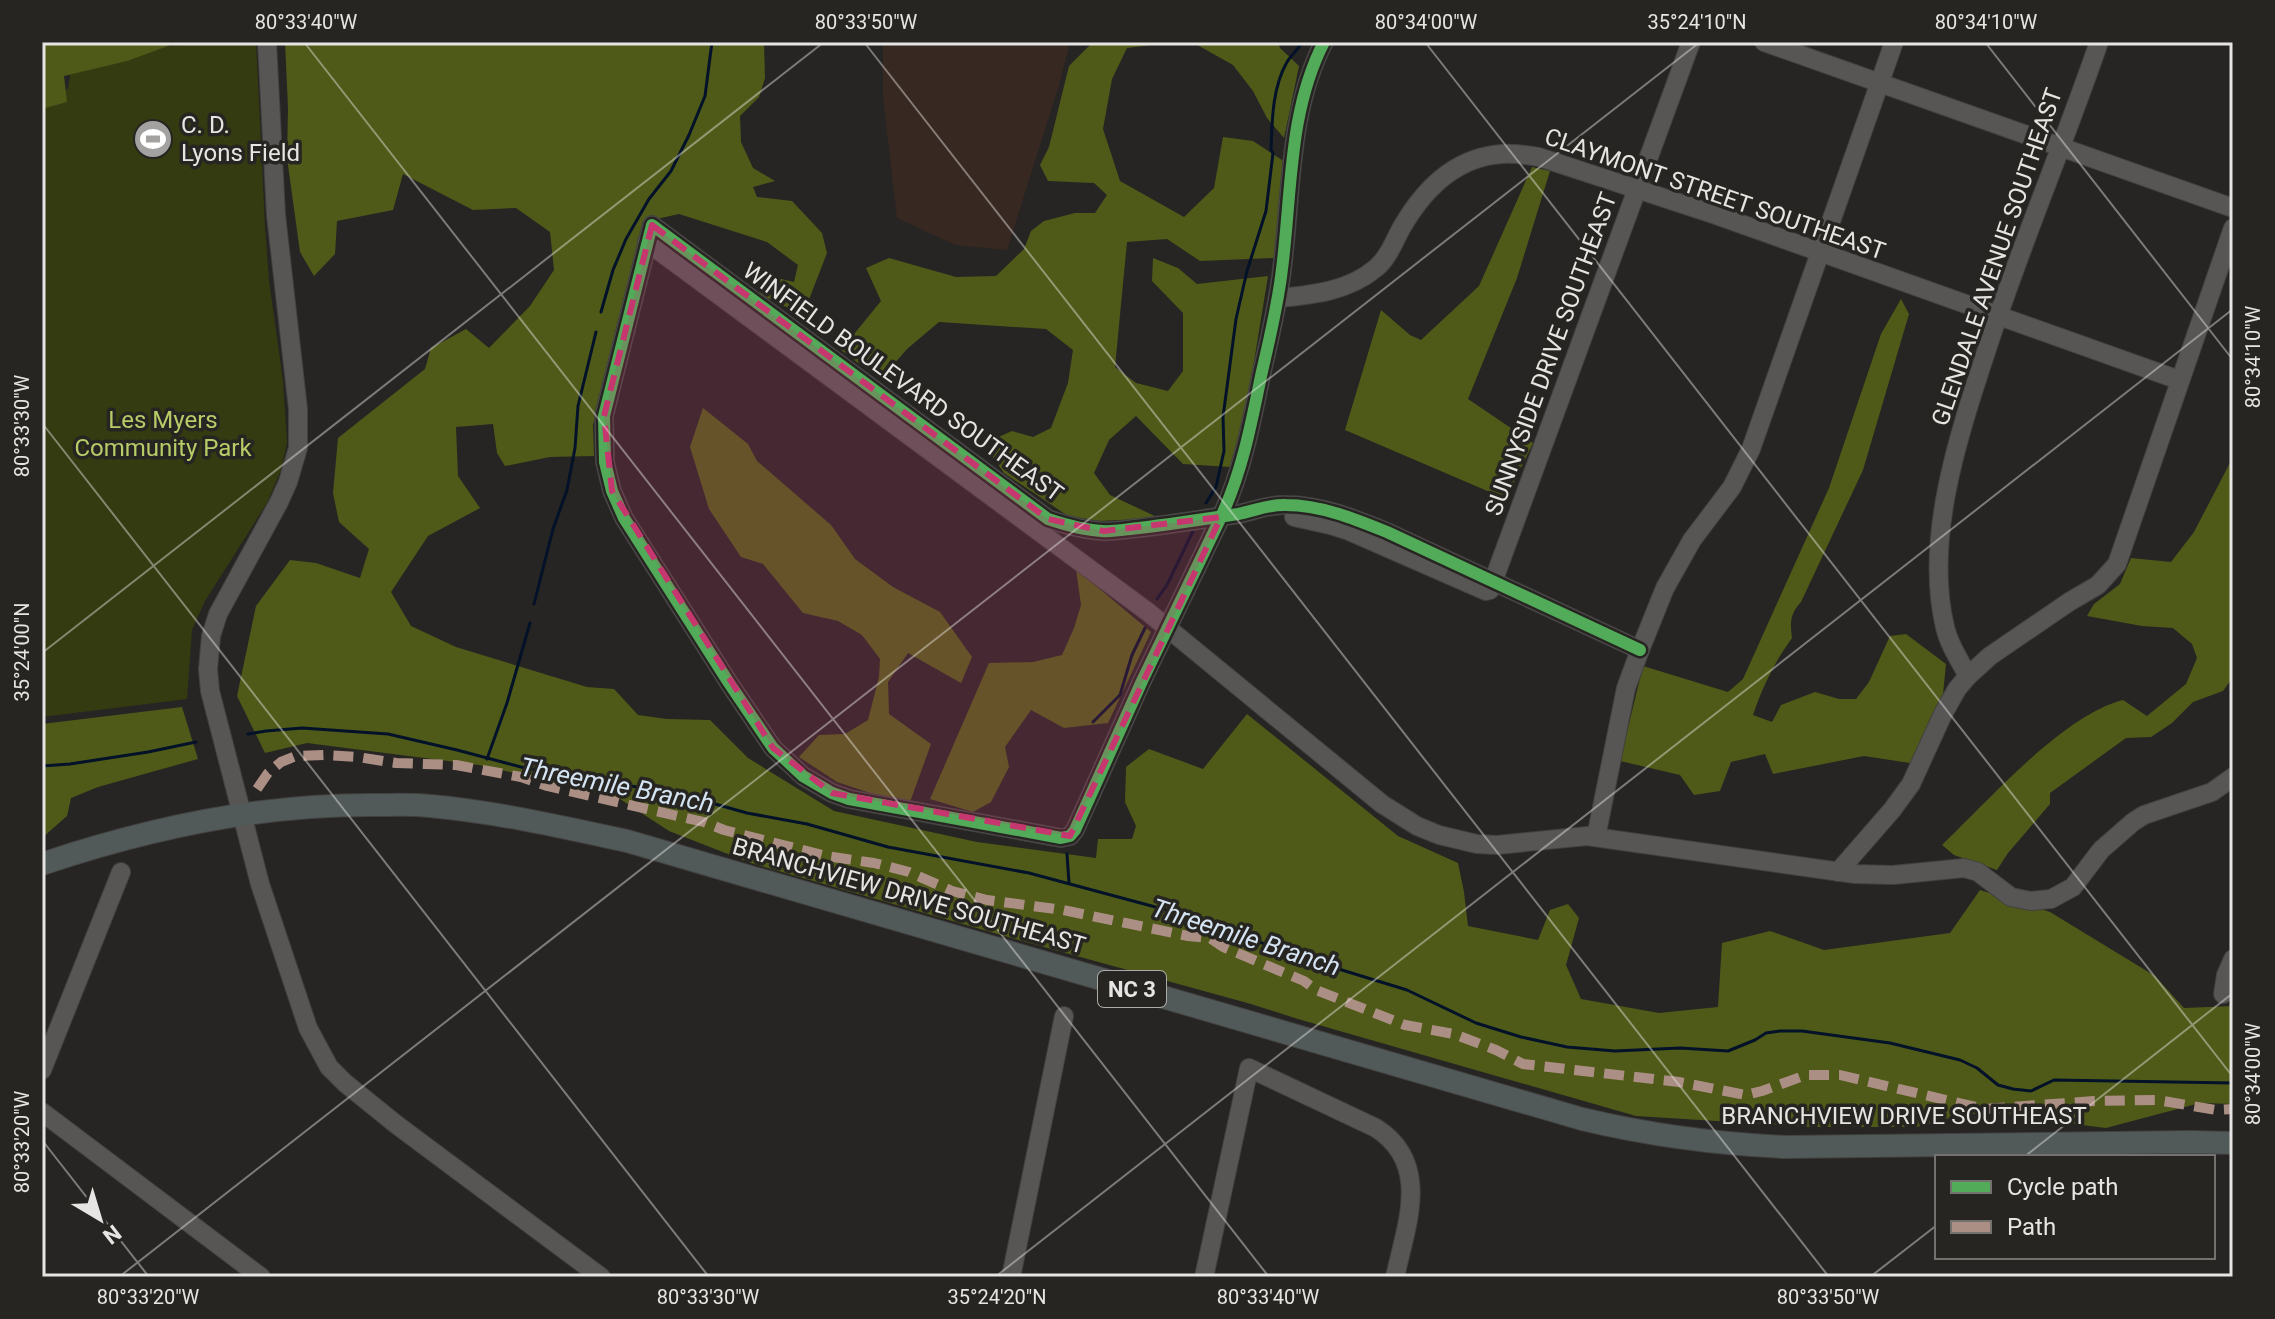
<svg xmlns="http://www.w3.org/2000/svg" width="2275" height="1319" viewBox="0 0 2275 1319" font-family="Roboto,sans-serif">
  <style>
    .education { fill: #372821 }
    .green { fill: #343b11 }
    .forest { fill: #4f5a18 }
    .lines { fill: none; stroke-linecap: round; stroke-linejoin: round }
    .stream { stroke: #031228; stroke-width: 3 }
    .minor-casing { stroke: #424140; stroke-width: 20 }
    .major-casing { stroke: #424140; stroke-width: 24 }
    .minor { stroke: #585655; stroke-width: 18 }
    .major { stroke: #515a59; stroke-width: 22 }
    .quiet { stroke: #ac8f84; stroke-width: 10; stroke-dasharray: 20 10; stroke-linecap: butt }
    .cycleway-casing { stroke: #272522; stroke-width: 17 }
    .cycleway { stroke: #51ab58; stroke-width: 12 }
    .marked { fill: #c7376f; fill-opacity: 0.2; stroke: #c7376f; stroke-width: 6; stroke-dasharray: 16 10; stroke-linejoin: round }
    .ticks { fill: none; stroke: #e6e5e3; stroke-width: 2; stroke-opacity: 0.45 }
    .labels { text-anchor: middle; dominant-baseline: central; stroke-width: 7; stroke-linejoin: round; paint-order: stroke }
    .shield { fill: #272522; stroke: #adaba9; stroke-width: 2 }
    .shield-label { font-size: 22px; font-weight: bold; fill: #e6e5e3 }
    .poi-label { font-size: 24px; fill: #e6e5e3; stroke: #272522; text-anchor: start }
    .street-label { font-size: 24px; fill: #e6e5e3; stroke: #272522 }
    .park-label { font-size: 24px; fill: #b7cb67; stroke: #272522 }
    .water-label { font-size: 26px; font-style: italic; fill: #d5e4f3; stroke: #272522 }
    .neatline { fill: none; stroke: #e6e5e3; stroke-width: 3 }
    .ticks-label { font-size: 20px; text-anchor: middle; fill: #e6e5e3 }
  </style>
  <rect width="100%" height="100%" fill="#262523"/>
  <polygon class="education" points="883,42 1070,42 1059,85 1007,250 955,245 897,218 883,97"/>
  <polygon class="green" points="203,42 256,42 265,226 269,280 283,381 287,443 281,470 267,503 205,601 192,630 187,699 42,717 42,99 68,89 73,58"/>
  <g class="forest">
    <polygon points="42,42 179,42 127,61 64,76 67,102 42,109"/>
    <polygon points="285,42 764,42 765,78 759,97 740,116 741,142 753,168 775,181 753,187 757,197 792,201 822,233 827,253 803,315 759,294 762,279 777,278 794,282 798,265 767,242 679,214 643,222 593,425 594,456 550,457 505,466 497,453 493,424 456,427 458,476 480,508 428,536 391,592 411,626 456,647 587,687 614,689 638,715 667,719 710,720 748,758 834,811 977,842 1096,858 1098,839 1132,839 1136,826 1125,802 1126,767 1149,749 1203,769 1247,714 1398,836 1458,863 1464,892 1468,926 1538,940 1550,910 1568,904 1579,918 1566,965 1581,999 1659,1013 1718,1007 1722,943 1770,931 1824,950 1950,933 1980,890 2050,912 2155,976 2184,1008 2233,1006 2233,1104 2200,1103 2106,1128 2057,1122 2018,1114 1964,1114 1917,1127 1810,1127 1636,1116 1298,1019 1251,1004 1001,935 751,863 669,831 620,799 563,784 479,765 307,743 265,753 237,696 256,606 290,560 316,563 360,578 369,549 339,522 333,493 338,438 425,369 431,348 466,329 489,348 530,306 554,270 550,232 516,208 473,210 403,174 393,210 337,221 335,254 314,276 300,252 287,158 288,108"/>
    <polygon points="1093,42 1177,42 1127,48 1112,79 1103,129 1120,181 1184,217 1214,188 1223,137 1253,141 1285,162 1274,258 1200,261 1167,239 1127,242 1115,367 1136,383 1168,391 1183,371 1183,313 1152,281 1153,258 1178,268 1197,284 1268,276 1246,411 1230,467 1183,464 1136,416 1109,440 1094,473 1110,495 1159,518 1100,521 1068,516 1004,473 992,456 994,439 1012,431 1033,437 1051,428 1068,383 1073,350 1046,329 939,322 907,349 887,372 862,366 841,350 881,301 866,268 889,258 956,277 996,276 1024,249 1031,231 1044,221 1075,213 1095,213 1107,195 1094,183 1048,181 1040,165 1049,147 1069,66"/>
    <polygon points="1192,42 1278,42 1280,48 1299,66 1284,138 1267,118 1253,91 1233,65"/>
    <polygon points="1532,167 1550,171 1517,278 1468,399 1533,443 1506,499 1345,430 1381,310 1410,335 1421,340 1479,286"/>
    <path d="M 1901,299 L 1909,314 L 1863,470 L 1801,602 C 1790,614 1790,622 1792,638 C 1774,663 1763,686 1753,715 L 1772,722 L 1781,705 L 1815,692 L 1839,699 L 1856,699 L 1869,682 L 1890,636 L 1906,634 L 1946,664 L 1943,694 L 1910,763 L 1864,756 L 1773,774 L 1765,754 L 1731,762 L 1720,791 L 1694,795 L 1680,775 L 1620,761 L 1643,666 L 1728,692 L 1743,679 L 1829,488 L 1881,334 Z"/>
    <polygon points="703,408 748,444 757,461 831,525 855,559 893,587 940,612 972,657 961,683 908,653 888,682 889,714 931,744 910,802 876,795 837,782 799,757 819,735 845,734 868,720 879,677 880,659 862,635 838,621 803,613 763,564 741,557 709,509 690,447"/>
    <path d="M 2233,457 L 2233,677 L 2223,691 L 2193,702 L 2172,723 L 2151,737 L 2126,738 L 2050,793 L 2050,804 L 2008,853 L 1997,870 L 1954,855 L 1942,845 C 1988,801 2063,715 2123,700 L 2147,716 L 2186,684 L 2197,658 L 2192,644 L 2173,628 L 2142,626 L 2087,616 L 2094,604 L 2120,584 L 2131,558 L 2171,562 L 2194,532 Z"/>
    <polygon points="1076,569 1151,632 1108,723 1064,728 1031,710 1005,747 1009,767 991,802 973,812 930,799 989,663 1033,662 1062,655 1074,628 1081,605"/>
    <polygon points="182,707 198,759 98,787 71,798 67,816 42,838 42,724"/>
  </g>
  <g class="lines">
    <g class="stream">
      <polyline points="601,312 613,270 626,239 649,199 671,171 689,135 705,96 712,42"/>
      <path d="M 1206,503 L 1216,487 L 1224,451 L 1223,417 L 1236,319 L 1247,271 L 1266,211 L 1273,153 L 1271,150 C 1272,122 1272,88 1287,62 C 1291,55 1298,50 1302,42"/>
      <polyline points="1157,599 1167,585 1193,531"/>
      <polyline points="534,604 553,529 567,490 575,448 578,406 596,332"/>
      <polyline points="1093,722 1120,695 1132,655 1145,628"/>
      <polyline points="248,734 266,731 302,728 388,734 457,750 521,767 683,795 747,813 807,824 888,847 1029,873 1200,919 1293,955 1407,990 1476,1023 1521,1037 1567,1047 1615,1051 1680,1048 1728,1051 1755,1040 1766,1033 1780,1031 1802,1031 1890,1043 1960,1060 1977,1068 1998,1085 2013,1089 2031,1091 2054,1080 2233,1083"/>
      <polyline points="487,759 507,703 530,623"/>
      <polyline points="42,766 70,764 148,752 196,742"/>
      <polyline points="1067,854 1069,883"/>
    </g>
    <defs>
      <g id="minor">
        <polyline points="267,42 276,215 298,409 298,448 288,482 279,502 218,614 211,636 208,669 210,691 260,884 308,1028 329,1067 345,1083 397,1125 601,1277"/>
        <path d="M 1324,42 C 1288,112 1292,192 1282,269 C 1278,305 1269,341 1261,376 C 1251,425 1242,472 1221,517 L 1142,681 L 1075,830 L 1070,836 L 1061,838 L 849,799 L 832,793 L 803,776 L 773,748 L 729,683 L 624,518 L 612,491 L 605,462 L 604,416 L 652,225 L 1048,519 C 1066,525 1083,530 1102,531 C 1114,532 1127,529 1139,528 C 1172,524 1205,519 1238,514 C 1254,511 1269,504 1286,505 C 1321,505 1355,519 1387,532 L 1640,650"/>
        <polyline points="1764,42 2233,208"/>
        <polyline points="647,242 1148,612 1382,804 1417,826 1439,835 1477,844 1497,845 1587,836 1855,874 1893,875 1964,868 1978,872 2011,897 2031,901 2051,899 2073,887 2101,850 2133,822 2144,815 2212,792 2233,777"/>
        <path d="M 1278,298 C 1313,295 1349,291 1376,268 C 1389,257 1394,241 1402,227 C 1424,189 1456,157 1502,154 C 1514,153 1527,155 1539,157 L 1716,215 L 2179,380"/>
        <polyline points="1294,517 1330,525 1349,531 1486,591"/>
        <polyline points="1490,590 1691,42"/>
        <path d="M 1968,676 C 1960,661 1949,645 1945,627 C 1924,540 1958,437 1985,355 C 2019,249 2063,147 2099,42"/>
        <polyline points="1596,837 1626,688 1640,650 1665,588 1692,540 1732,487 1751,449 1894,42"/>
        <polyline points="1838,872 1892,810 1911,784 1943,714 1957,689 1968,676 1990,656 2069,602 2098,585 2117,564 2233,228"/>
        <polyline points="2223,994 2226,975 2233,959"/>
        <polyline points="42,1070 121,872"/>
        <polyline points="42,1112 261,1277"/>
        <polyline points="1011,1277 1064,1016"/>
        <path d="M 1204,1277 L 1249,1068 L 1376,1128 C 1432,1164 1406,1225 1395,1277"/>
      </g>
      <path id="major" d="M 42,864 C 149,828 262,804 375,805 C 393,805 412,804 430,806 C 497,812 562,827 627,841 L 1582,1119 C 1649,1135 1716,1144 1786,1147 L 2190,1142 L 2233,1143"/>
    </defs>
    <use href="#minor" class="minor-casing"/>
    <use href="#major" class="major-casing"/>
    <use href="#minor" class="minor"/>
    <use href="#major" class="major"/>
    <polyline class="quiet" points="257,789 268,773 281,762 296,756 324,755 358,757 396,763 456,765 521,777 547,786 704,822 724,830 826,856 874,863 909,872 952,891 987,900 1063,910 1188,936 1210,938 1223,947 1304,981 1316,990 1405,1025 1454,1034 1496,1050 1523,1064 1679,1082 1746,1095 1762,1091 1806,1075 1840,1075 1984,1109 2094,1101 2157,1100 2216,1110 2233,1109"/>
    <defs>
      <path id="cycleway" d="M 1324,42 C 1288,112 1292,192 1282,269 C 1278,305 1269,341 1261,376 C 1251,425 1242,472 1221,517 L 1142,681 L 1075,830 L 1070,836 L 1061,838 L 849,799 L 832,793 L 803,776 L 773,748 L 729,683 L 624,518 L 612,491 L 605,462 L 604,416 L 652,225 L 1048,519 C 1066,525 1083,530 1102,531 C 1114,532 1127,529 1139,528 C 1172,524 1205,519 1238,514 C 1254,511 1269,504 1286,505 C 1321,505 1355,519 1387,532 L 1640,650"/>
    </defs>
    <use href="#cycleway" class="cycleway-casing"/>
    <use href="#cycleway" class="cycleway"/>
  </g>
  <path class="marked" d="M 652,225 L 1048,519 L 1104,531 L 1221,517 L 1070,836 L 832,793 L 773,748 L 612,491 L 604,416 Z"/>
  <path class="ticks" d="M 304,42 L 1269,1277M 864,42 L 1829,1277M 1425,42 L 2233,1077M 1985,42 L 2233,360M 42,423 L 709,1277M 42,653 L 824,42M 42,1140 L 149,1277M 2024,1157 L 2233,993M 119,1277 L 1700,42M 995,1277 L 2233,309M 1870,1277 L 1937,1225"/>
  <defs>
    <symbol id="stadium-disc" viewBox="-11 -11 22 22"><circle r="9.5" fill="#a3a2a0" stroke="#272522"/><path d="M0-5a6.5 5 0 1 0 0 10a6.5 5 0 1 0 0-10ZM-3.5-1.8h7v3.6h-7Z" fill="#fff"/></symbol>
  </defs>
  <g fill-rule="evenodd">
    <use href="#stadium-disc" x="131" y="117" width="44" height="44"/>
  </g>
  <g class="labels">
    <rect class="shield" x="1098" y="971" width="68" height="36" rx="6"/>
    <g class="shield-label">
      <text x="1132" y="989">NC 3</text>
    </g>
    <g class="poi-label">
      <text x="181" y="125">C. D.<tspan x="181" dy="28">Lyons Field</tspan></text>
    </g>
    <g class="street-label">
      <text transform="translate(1715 194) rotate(19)">CLAYMONT STREET SOUTHEAST</text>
      <text transform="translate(1997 257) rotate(-71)">GLENDALE AVENUE SOUTHEAST</text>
      <text transform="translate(1551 354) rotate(-70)">SUNNYSIDE DRIVE SOUTHEAST</text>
      <text transform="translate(903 382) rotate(36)">WINFIELD BOULEVARD SOUTHEAST</text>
      <text transform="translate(909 896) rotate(16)">BRANCHVIEW DRIVE SOUTHEAST</text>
      <text x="1904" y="1116">BRANCHVIEW DRIVE SOUTHEAST</text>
    </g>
    <g class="park-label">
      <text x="163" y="420">Les Myers<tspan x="163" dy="28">Community Park</tspan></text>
    </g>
    <g class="water-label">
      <text transform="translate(617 785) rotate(11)">Threemile Branch</text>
      <text transform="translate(1246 937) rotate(18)">Threemile Branch</text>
    </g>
  </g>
  <rect width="2275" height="1319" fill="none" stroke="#272522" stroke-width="88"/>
  <rect x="1935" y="1155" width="280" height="104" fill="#272522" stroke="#73726f" stroke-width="2"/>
  <rect x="1951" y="1181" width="40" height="12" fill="#51ab58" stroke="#73726f" stroke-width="2"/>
  <text x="2007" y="1195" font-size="24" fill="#e6e5e3">Cycle path</text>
  <rect x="1951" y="1221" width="40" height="12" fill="#ac8f84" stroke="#73726f" stroke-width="2"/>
  <text x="2007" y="1235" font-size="24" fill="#e6e5e3">Path</text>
  <g transform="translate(100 1219) rotate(142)" stroke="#272522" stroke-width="6" paint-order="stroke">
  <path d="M0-6L14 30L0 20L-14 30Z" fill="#e6e5e3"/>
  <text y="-12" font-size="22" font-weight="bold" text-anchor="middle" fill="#e6e5e3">N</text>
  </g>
  <rect x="44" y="44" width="2187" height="1231" class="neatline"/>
  <g class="ticks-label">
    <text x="306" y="29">80°33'40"W</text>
    <text x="866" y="29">80°33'50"W</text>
    <text x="1426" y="29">80°34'00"W</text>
    <text x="1697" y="29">35°24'10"N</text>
    <text x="1986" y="29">80°34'10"W</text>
    <text transform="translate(2253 357) rotate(-90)" y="7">80°34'10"W</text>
    <text transform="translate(22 426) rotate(-90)" y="7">80°33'30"W</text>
    <text transform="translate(22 652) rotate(-90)" y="7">35°24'00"N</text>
    <text transform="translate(2253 1074) rotate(-90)" y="7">80°34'00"W</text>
    <text transform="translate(22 1142) rotate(-90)" y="7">80°33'20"W</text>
    <text x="148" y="1304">80°33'20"W</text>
    <text x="708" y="1304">80°33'30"W</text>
    <text x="997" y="1304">35°24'20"N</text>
    <text x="1268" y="1304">80°33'40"W</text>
    <text x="1828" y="1304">80°33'50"W</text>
  </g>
</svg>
